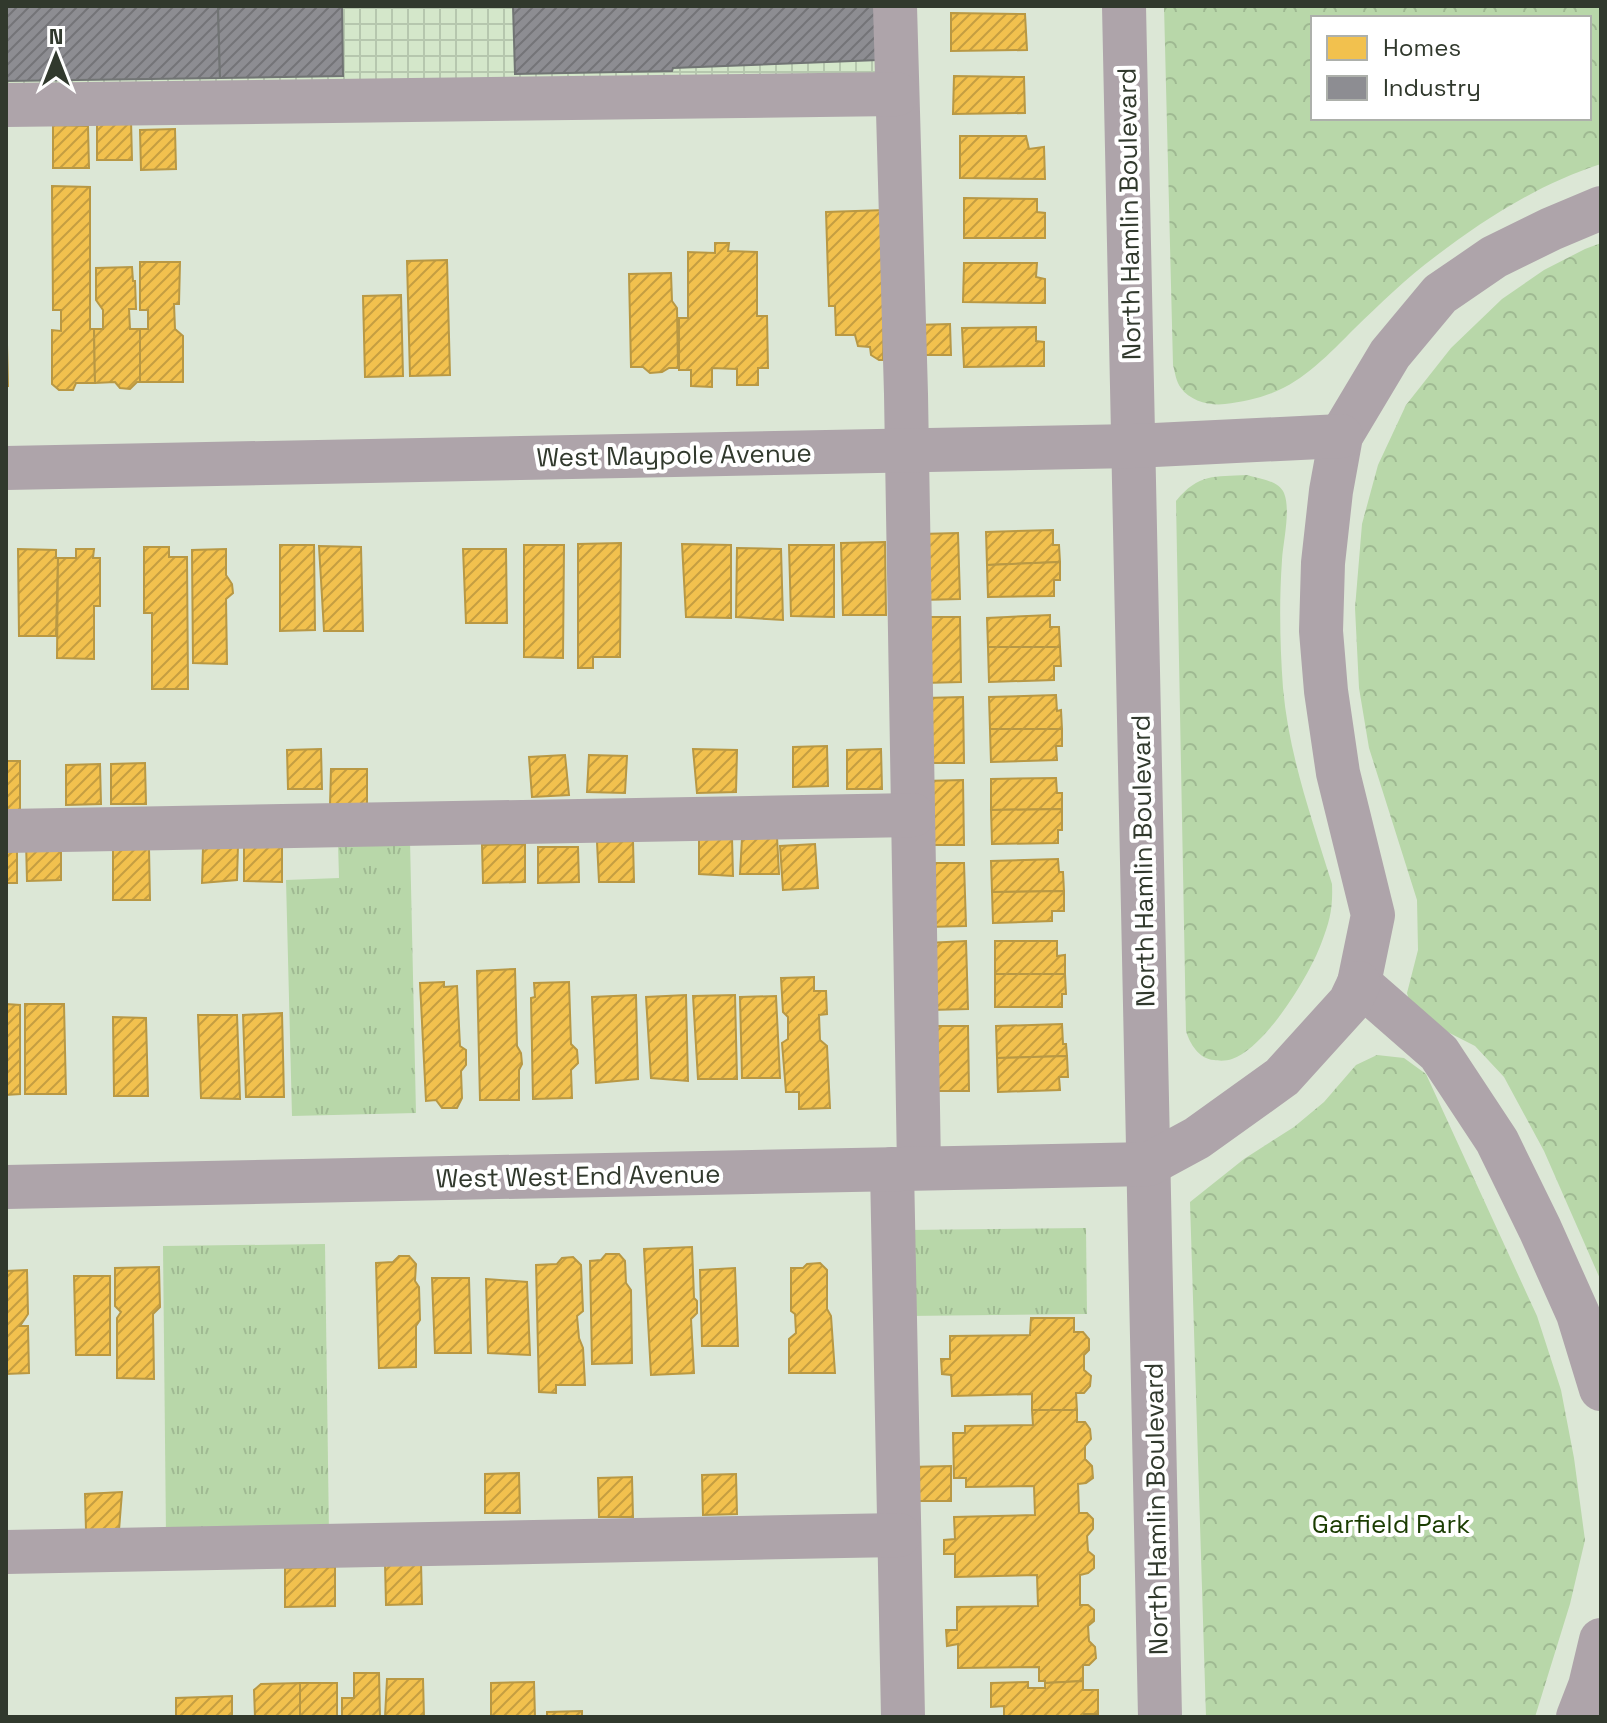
<svg xmlns="http://www.w3.org/2000/svg" width="1607" height="1723" viewBox="0 0 1607 1723" font-family="'Space Grotesk',sans-serif">
  <style>
    .industrial { fill: url(#industrial-grid) }
    .grass { fill: url(#grass-tufts) }
    .forest { fill: url(#forest-crowns); fill-rule: evenodd }
    .homes { fill: url(#homes-hatch); stroke: #b89844; stroke-width: 2 }
    .industry { fill: url(#industry-hatch); stroke: #717474; stroke-width: 2 }
    .lines { fill: none; stroke-linecap: round; stroke-linejoin: round }
    .minor { stroke: #aea4aa; stroke-width: 44 }
    .labels { text-anchor: middle; dominant-baseline: central; stroke-width: 8; stroke-linejoin: round; paint-order: stroke }
    .street-label { font-size: 26px; fill: #31392d; stroke: #fff }
    .park-label { font-size: 26px; fill: #1a3c01; stroke: #fff }
  </style>
  <defs>
    <pattern id="industrial-grid" width="8" height="8" patternUnits="userSpaceOnUse" patternTransform="scale(2)"><rect width="8" height="8" fill="#d4e7ca"/><path d="M0 4h8M4 0v8" fill="none" stroke="#b6c7ae"/></pattern>
    <pattern id="grass-tufts" width="24" height="20" patternUnits="userSpaceOnUse" patternTransform="scale(2)"><rect width="24" height="20" fill="#b8d7a9"/><path d="M3 7l-1-3M5 7V3M7 7l1-3M15 17l-1-3M17 17v-4M19 17l1-3" fill="none" stroke="#9fb992"/></pattern>
    <pattern id="forest-crowns" width="20" height="18" patternUnits="userSpaceOnUse" patternTransform="scale(2)"><rect width="20" height="18" fill="#b8d7a9"/><path d="M2 6a3 3 0 1 1 6 0M12 15a3 3 0 1 1 6 0" fill="none" stroke="#9fb992"/></pattern>
    <pattern id="homes-hatch" width="6" height="6" patternUnits="userSpaceOnUse" patternTransform="scale(2)"><rect width="6" height="6" fill="#f2c14e"/><path d="M-1 1l2-2M0 6l6-6M5 7l2-2" fill="none" stroke="#c59e41"/></pattern>
    <pattern id="industry-hatch" width="6" height="6" patternUnits="userSpaceOnUse" patternTransform="scale(2)"><rect width="6" height="6" fill="#8d8d92"/><path d="M-1 1l2-2M0 6l6-6M5 7l2-2" fill="none" stroke="#747478"/></pattern>
  </defs>
  <rect width="100%" height="100%" fill="#dce7d6"/>
  <polygon class="industrial" points="6,6 895,6 897,94 6,105"/>
  <g class="grass">
    <polygon points="410,840 416,1113 292,1116 286,880 339,878 338,842"/>
    <polygon points="1086,1228 1087,1314 907,1316 906,1230"/>
    <polygon points="325,1244 329,1535 166,1536 163,1246"/>
  </g>
  <g class="forest">
    <path d="M 1164,6 L 1601,6 L 1601,164 C 1541,183 1486,218 1436,256 C 1406,278 1380,304 1354,329 C 1330,353 1304,381 1272,393 C 1257,399 1241,402 1225,404 C 1210,406 1190,401 1181,388 C 1176,382 1175,372 1173,365 ZM 1313,18 L 1589,18 L 1589,118 L 1313,118 Z"/>
    <polygon points="1601,243 1601,1281 1544,1151 1504,1077 1475,1046 1424,1020 1411,1007 1407,993 1418,950 1417,900 1369,748 1359,688 1355,608 1362,524 1378,465 1406,405 1451,348 1502,299 1544,270 1585,249"/>
    <path d="M 1247,475 C 1260,479 1278,480 1284,493 C 1291,510 1283,542 1282,560 C 1279,603 1280,646 1283,688 C 1289,756 1312,819 1332,884 C 1333,908 1330,921 1321,944 C 1309,976 1266,1047 1232,1059 C 1227,1061 1219,1061 1214,1060 C 1199,1059 1190,1044 1186,1031 L 1176,501 C 1199,473 1214,477 1247,475 Z"/>
    <polygon points="1377,1055 1404,1058 1426,1074 1537,1316 1561,1390 1574,1458 1585,1540 1570,1604 1535,1717 1206,1717 1190,1202 1244,1159 1294,1127 1324,1102 1356,1065"/>
  </g>
  <g class="homes">
    <polygon points="951,13 1025,14 1027,50 951,51"/>
    <polygon points="954,76 1024,77 1025,113 953,114"/>
    <polygon points="131,120 132,160 97,160 97,121"/>
    <polygon points="53,125 88,126 89,168 53,168"/>
    <polygon points="175,129 176,169 141,170 140,130"/>
    <polygon points="960,136 1026,136 1029,149 1044,147 1045,179 960,178"/>
    <polygon points="52,186 90,187 90,329 94,329 95,383 76,383 73,390 59,390 52,384 52,330 61,331 61,310 53,310"/>
    <polygon points="964,198 1037,199 1037,212 1045,213 1045,238 964,238"/>
    <polygon points="886,210 883,360 879,360 871,355 870,347 858,346 855,335 836,335 835,306 829,306 826,212"/>
    <polygon points="715,243 729,243 728,251 757,252 757,316 767,316 768,368 758,368 758,385 737,385 737,369 712,368 712,387 691,386 691,370 679,370 679,318 688,318 688,252 715,253"/>
    <polygon points="447,260 450,375 410,376 407,261"/>
    <polygon points="140,262 180,262 179,304 174,304 175,329 183,336 183,382 140,382 140,329 148,329 148,310 140,310"/>
    <polygon points="964,263 1037,263 1036,277 1045,279 1045,303 963,302"/>
    <polygon points="132,267 133,281 135,281 136,309 129,309 130,329 140,329 140,382 137,382 130,389 120,388 115,382 95,383 94,329 103,329 103,310 96,300 96,268"/>
    <polygon points="671,273 672,301 677,308 678,368 669,368 662,372 650,373 643,367 631,367 629,274"/>
    <polygon points="401,295 403,376 365,377 363,296"/>
    <polygon points="6,303 8,386 6,386"/>
    <polygon points="950,324 951,355 916,355 915,325"/>
    <polygon points="1036,327 1036,341 1044,342 1044,366 964,367 962,328"/>
    <polygon points="1053,530 1053,545 1059,545 1060,562 987,565 986,532"/>
    <polygon points="958,533 960,599 921,600 920,534"/>
    <polygon points="885,542 886,615 843,615 841,543"/>
    <polygon points="621,543 620,657 593,657 593,668 578,668 578,544"/>
    <polygon points="682,544 731,545 731,618 686,617"/>
    <polygon points="280,545 314,545 315,630 280,631"/>
    <polygon points="524,545 564,545 563,658 524,657"/>
    <polygon points="789,545 834,545 834,617 791,616"/>
    <polygon points="319,546 361,547 363,631 324,631"/>
    <polygon points="144,547 169,547 169,557 187,557 188,689 152,689 152,613 144,613"/>
    <polygon points="737,548 781,549 783,620 736,617"/>
    <polygon points="18,549 56,550 56,558 58,558 56,636 19,636"/>
    <polygon points="76,549 94,549 93,558 100,558 100,606 94,606 94,659 57,658 58,558 76,558"/>
    <polygon points="226,549 226,575 232,584 233,593 226,599 227,664 193,663 192,550"/>
    <polygon points="463,549 506,549 507,623 466,623"/>
    <polygon points="1060,562 1060,580 1054,580 1054,596 988,597 987,565"/>
    <polygon points="1050,615 1050,627 1059,627 1060,647 988,647 987,618"/>
    <polygon points="923,617 960,617 961,682 924,683"/>
    <polygon points="988,647 1060,647 1061,666 1054,666 1054,680 989,682"/>
    <polygon points="1056,695 1057,711 1061,710 1062,729 990,729 989,697"/>
    <polygon points="963,697 964,763 926,763 925,698"/>
    <polygon points="990,729 1062,729 1062,746 1056,746 1057,760 991,762"/>
    <polygon points="827,746 828,786 793,787 793,747"/>
    <polygon points="321,749 322,789 288,789 287,750"/>
    <polygon points="693,749 737,750 736,792 697,793"/>
    <polygon points="881,749 882,789 847,789 847,750"/>
    <polygon points="565,755 569,795 532,797 529,757"/>
    <polygon points="589,755 627,756 625,793 587,792"/>
    <polygon points="6,761 20,761 20,812 6,813"/>
    <polygon points="145,763 146,804 111,804 111,764"/>
    <polygon points="100,764 101,804 66,805 66,765"/>
    <polygon points="331,769 367,769 367,807 330,806"/>
    <polygon points="1056,778 1057,793 1062,793 1062,809 991,810 991,779"/>
    <polygon points="963,780 964,845 926,845 924,781"/>
    <polygon points="1062,809 1062,830 1058,830 1058,843 992,844 991,810"/>
    <polygon points="777,837 779,874 740,874 742,838"/>
    <polygon points="699,838 732,838 733,876 699,874"/>
    <polygon points="61,840 61,880 27,881 26,841"/>
    <polygon points="633,841 634,882 599,882 597,842"/>
    <rect x="6" y="843" width="11" height="40"/>
    <polygon points="525,844 525,882 483,883 482,845"/>
    <polygon points="815,844 818,888 783,890 780,846"/>
    <polygon points="238,845 237,880 202,883 203,847"/>
    <polygon points="244,846 282,846 282,882 244,881"/>
    <polygon points="538,847 578,847 579,882 538,883"/>
    <polygon points="149,848 150,900 113,900 113,850"/>
    <polygon points="1058,859 1059,872 1063,872 1064,891 992,892 991,861"/>
    <polygon points="926,863 964,863 966,926 927,927"/>
    <polygon points="1064,891 1064,911 1052,911 1052,921 993,923 992,892"/>
    <polygon points="966,941 968,1009 930,1010 927,943"/>
    <polygon points="995,941 1057,941 1057,956 1065,955 1065,974 995,974"/>
    <polygon points="515,969 517,1046 521,1053 522,1064 519,1070 519,1100 480,1100 477,971"/>
    <polygon points="995,974 1065,974 1066,994 1062,994 1062,1007 995,1007"/>
    <polygon points="814,977 814,991 826,991 827,1014 819,1015 820,1040 827,1046 830,1108 799,1109 799,1092 786,1092 782,1043 788,1039 788,1017 783,1012 781,978"/>
    <polygon points="444,982 444,987 457,986 460,1046 466,1050 466,1065 461,1071 462,1098 457,1108 442,1108 436,1100 426,1101 420,983"/>
    <polygon points="569,982 571,1044 577,1050 578,1063 571,1070 572,1098 533,1099 531,998 535,997 534,983"/>
    <polygon points="636,995 638,1079 596,1083 592,997"/>
    <polygon points="686,995 688,1081 651,1078 646,997"/>
    <polygon points="735,995 737,1079 698,1079 693,996"/>
    <polygon points="776,996 780,1078 742,1078 740,997"/>
    <polygon points="6,1004 20,1005 20,1094 6,1095"/>
    <polygon points="25,1004 64,1004 66,1094 25,1094"/>
    <polygon points="282,1013 284,1097 246,1097 243,1015"/>
    <polygon points="198,1015 237,1015 240,1099 201,1098"/>
    <polygon points="113,1017 146,1018 148,1096 114,1096"/>
    <polygon points="1062,1024 1063,1044 1066,1044 1067,1056 997,1058 996,1026"/>
    <polygon points="931,1026 968,1026 969,1091 932,1091"/>
    <polygon points="1067,1056 1068,1077 1059,1077 1060,1090 998,1092 997,1058"/>
    <polygon points="692,1247 694,1298 697,1301 697,1313 691,1319 694,1373 651,1375 644,1249"/>
    <polygon points="606,1254 619,1254 625,1261 626,1283 631,1290 632,1363 592,1364 590,1261 601,1260"/>
    <polygon points="399,1256 409,1256 416,1264 415,1281 419,1287 420,1320 416,1326 416,1367 379,1368 376,1263 393,1262"/>
    <polygon points="573,1257 581,1265 583,1311 577,1316 579,1338 583,1348 585,1385 556,1385 556,1393 539,1392 536,1265 557,1264 562,1258"/>
    <polygon points="820,1263 827,1270 827,1309 831,1316 835,1373 789,1373 789,1339 796,1333 795,1314 791,1311 791,1268 803,1268 807,1264"/>
    <polygon points="159,1267 160,1307 153,1314 154,1379 117,1378 117,1318 121,1312 115,1306 115,1268"/>
    <polygon points="735,1268 738,1346 702,1346 700,1270"/>
    <polygon points="27,1270 28,1314 20,1326 28,1326 29,1373 6,1374 6,1271"/>
    <polygon points="74,1276 110,1276 110,1355 76,1355"/>
    <polygon points="432,1278 469,1278 471,1353 435,1353"/>
    <polygon points="486,1279 527,1282 530,1355 488,1353"/>
    <polygon points="1031,1318 1074,1318 1074,1332 1083,1332 1089,1339 1089,1350 1084,1355 1084,1370 1091,1376 1090,1386 1084,1393 1076,1393 1077,1410 1032,1410 1032,1394 952,1396 951,1375 942,1374 941,1359 950,1359 950,1336 1030,1335"/>
    <polygon points="1032,1410 1077,1410 1077,1422 1085,1422 1090,1429 1091,1439 1085,1446 1085,1459 1092,1466 1093,1478 1086,1483 1078,1484 1079,1513 1087,1513 1093,1519 1093,1529 1087,1536 1088,1551 1094,1556 1094,1568 1088,1573 1080,1575 1080,1605 1088,1605 1094,1610 1094,1621 1088,1626 1089,1641 1095,1647 1096,1658 1089,1665 1083,1665 1083,1681 1045,1683 1045,1681 1039,1681 1039,1667 958,1668 958,1644 947,1646 946,1630 957,1630 957,1607 1038,1606 1037,1575 955,1577 955,1554 944,1554 944,1540 955,1539 954,1517 1035,1515 1034,1486 966,1487 966,1478 954,1478 953,1433 965,1433 965,1426 1033,1425"/>
    <polygon points="951,1466 951,1501 907,1501 908,1467"/>
    <polygon points="519,1473 520,1513 485,1513 485,1474"/>
    <polygon points="736,1474 737,1514 703,1515 702,1475"/>
    <polygon points="632,1477 633,1517 599,1517 598,1478"/>
    <polygon points="122,1492 119,1530 86,1530 85,1494"/>
    <polygon points="421,1562 422,1604 386,1605 385,1563"/>
    <polygon points="335,1567 335,1606 285,1607 285,1568"/>
    <polygon points="354,1673 379,1673 380,1717 342,1717 342,1698 354,1698"/>
    <polygon points="387,1679 423,1679 424,1717 385,1717"/>
    <polygon points="1083,1681 1083,1690 1098,1690 1098,1714 1084,1714 1085,1717 1004,1717 1004,1706 991,1707 991,1683 1028,1682 1028,1688 1045,1688 1045,1683"/>
    <polygon points="534,1682 535,1717 491,1717 491,1683"/>
    <rect x="300" y="1683" width="37" height="34"/>
    <polygon points="300,1683 300,1717 255,1717 254,1690 261,1684"/>
    <polygon points="232,1696 232,1717 176,1717 176,1698"/>
    <polygon points="582,1711 582,1717 547,1717 547,1712"/>
  </g>
  <g class="industry">
    <polygon points="6,6 218,6 220,78 6,81"/>
    <polygon points="218,6 342,6 343,76 220,78"/>
    <polygon points="513,6 884,6 878,60 673,68 672,71 515,74"/>
  </g>
  <g class="lines">
    <g class="minor">
      <polyline points="895,6 906,394 919,1168"/>
      <polyline points="1124,6 1160,1717"/>
      <polyline points="6,105 897,94"/>
      <polyline points="1601,208 1551,229 1494,257 1440,294 1390,354 1341,436 1331,491 1323,563 1321,631 1326,691 1338,773 1373,915 1359,983 1439,1053 1497,1141 1540,1229 1578,1314 1601,1389"/>
      <polyline points="6,468 1134,446 1341,436"/>
      <polyline points="6,831 913,815"/>
      <polyline points="892,1169 903,1717"/>
      <polyline points="6,1187 1149,1164 1197,1138 1282,1077 1350,1002 1359,983"/>
      <polyline points="6,1552 899,1535"/>
      <polyline points="1578,1717 1590,1686 1601,1640"/>
    </g>
  </g>
  <g class="labels">
    <g class="street-label">
      <text transform="translate(1129 214) rotate(-91)">North Hamlin Boulevard</text>
      <text transform="translate(674 455) rotate(-1)">West Maypole Avenue</text>
      <text transform="translate(1143 861) rotate(-91)">North Hamlin Boulevard</text>
      <text transform="translate(578 1176) rotate(-1)">West West End Avenue</text>
      <text transform="translate(1156 1509) rotate(-91)">North Hamlin Boulevard</text>
    </g>
    <g class="park-label">
      <text x="1391" y="1524">Garfield Park</text>
    </g>
  </g>
  <rect width="1607" height="1723" fill="none" stroke="#31392d" stroke-width="16"/>
  <rect x="1311" y="16" width="280" height="104" fill="#ffffff" stroke="#adb0ab" stroke-width="2"/>
  <rect x="1327" y="36" width="40" height="24" fill="#f2c14e" stroke="#adb0ab" stroke-width="2"/>
  <text x="1383" y="56" font-size="24" fill="#31392d">Homes</text>
  <rect x="1327" y="76" width="40" height="24" fill="#8d8d92" stroke="#adb0ab" stroke-width="2"/>
  <text x="1383" y="96" font-size="24" fill="#31392d">Industry</text>
  <g transform="translate(56 56)" stroke="#ffffff" stroke-width="6" paint-order="stroke">
  <path d="M0-6L14 30L0 20L-14 30Z" fill="#31392d"/>
  <text y="-12" font-size="22" font-weight="bold" text-anchor="middle" fill="#31392d">N</text>
  </g>
</svg>
